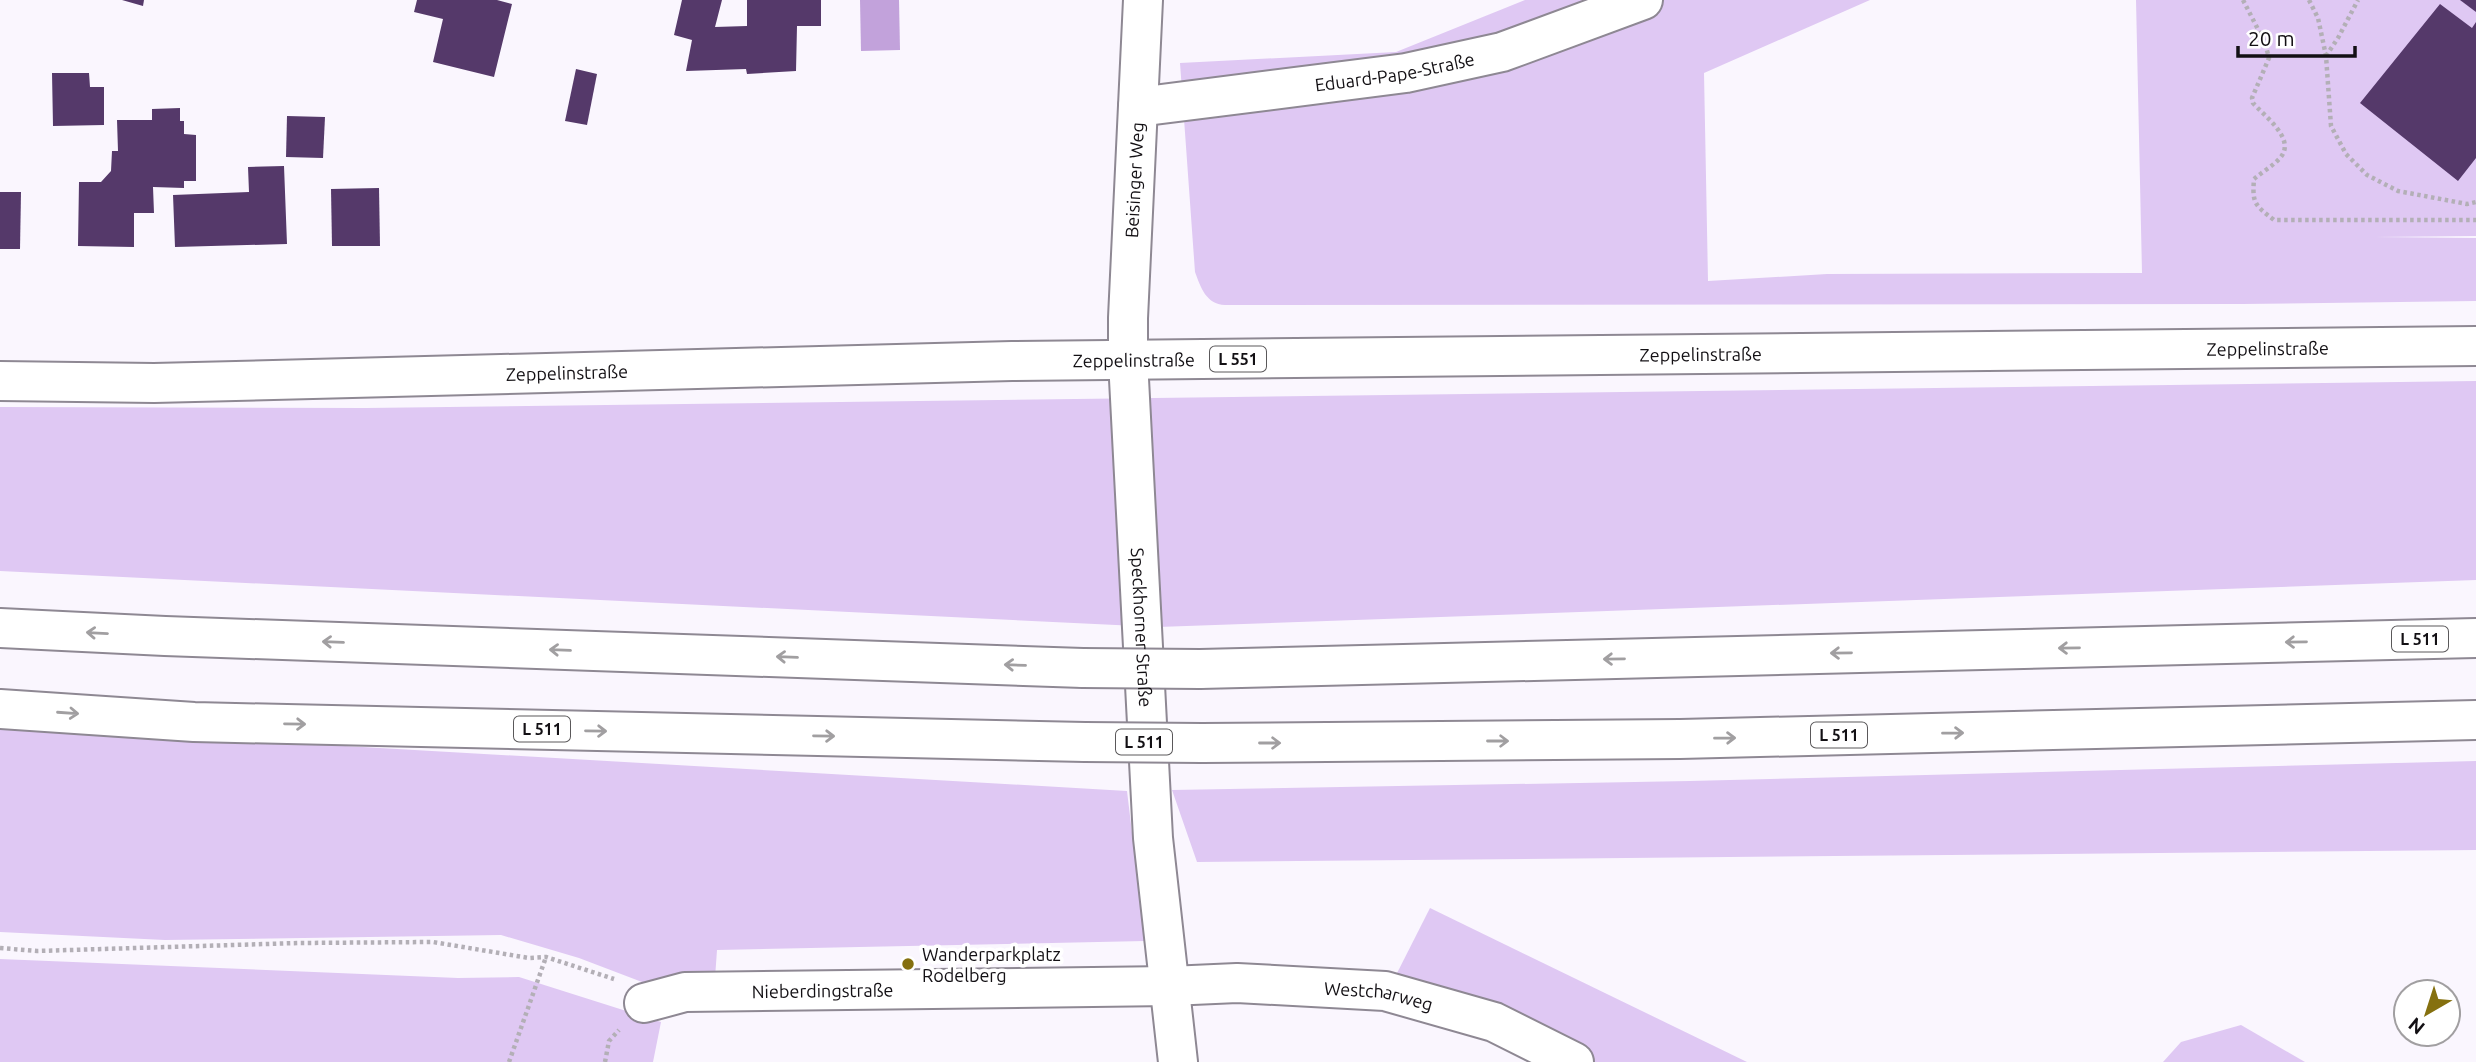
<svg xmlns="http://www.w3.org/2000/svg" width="2476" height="1062" viewBox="0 0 2476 1062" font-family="Ubuntu,sans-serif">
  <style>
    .green { fill: #dfc8f3 }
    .water { fill: #c2a2db }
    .building { fill: #55396a }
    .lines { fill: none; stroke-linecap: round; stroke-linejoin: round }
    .street-casing { stroke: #8e8893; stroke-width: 42 }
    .primary-casing { stroke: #8e8893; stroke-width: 42 }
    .highway-casing { stroke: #8e8893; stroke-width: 42 }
    .path { stroke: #b3afb6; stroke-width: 4.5; stroke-dasharray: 3.5 3.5; stroke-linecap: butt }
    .street { stroke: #fff; stroke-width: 38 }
    .primary { stroke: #fff; stroke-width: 38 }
    .highway { stroke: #fff; stroke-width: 38 }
    .highway-bridge-casing { stroke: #8e8893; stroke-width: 42; stroke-linecap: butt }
    .highway-bridge { stroke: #fff; stroke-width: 38 }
    .oneway { stroke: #a19fa1 }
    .poi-dot { fill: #85700f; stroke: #fff; stroke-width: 2.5 }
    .labels { text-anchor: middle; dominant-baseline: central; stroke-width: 7; stroke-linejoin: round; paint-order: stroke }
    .shield { fill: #fff; stroke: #5a585a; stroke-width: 2 }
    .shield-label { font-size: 16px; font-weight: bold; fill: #131014 }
    .street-label { font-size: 18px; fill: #131014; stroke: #fff }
    .poi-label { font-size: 18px; fill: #131014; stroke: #fff; text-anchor: start }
  </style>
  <rect width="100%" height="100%" fill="#faf6fe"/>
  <g class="green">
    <path d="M 1525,0 L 1870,0 L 1704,73 L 1708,281 L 1827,274 L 2142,273 L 2136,0 L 2476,0 L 2476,236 L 2375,237 L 2476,238 L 2476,301 L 2242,304 L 1225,305 C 1206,304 1201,288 1195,272 L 1180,63 L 1396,52 Z"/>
    <polygon points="2476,381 2476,580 1158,627 0,571 0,407 366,408"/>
    <polygon points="0,726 1127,791 1145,941 717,950 715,978 642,982 579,958 501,935 165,940 0,932"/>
    <polygon points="2476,761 2476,850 1197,862 1172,790 1690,781"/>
    <polygon points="1430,908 1747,1062 1559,1062 1392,983"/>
    <polygon points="0,959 458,978 519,977 661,1022 653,1062 0,1062"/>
    <polygon points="2241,1025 2305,1062 2163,1062 2181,1042"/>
  </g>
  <polygon class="water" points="860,0 899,0 900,50 861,51"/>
  <g class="building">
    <polygon points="122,0 144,0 143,6"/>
    <polygon points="417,0 497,0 512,4 494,77 433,62 443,19 414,12"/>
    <polygon points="682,0 722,0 715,27 747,26 747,0 821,0 821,26 797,26 796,71 747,74 746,69 686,71 692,40 674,35"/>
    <polygon points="2460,0 2476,0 2476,12"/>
    <polygon points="2440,4 2472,28 2476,22 2476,158 2458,181 2360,103"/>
    <polygon points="576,69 597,74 587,125 565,121"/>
    <polygon points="52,73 89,73 90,87 104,87 104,125 53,126"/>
    <polygon points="180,108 180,121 184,121 184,134 196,135 196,181 184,181 184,188 153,187 154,213 134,213 134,247 78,246 79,182 101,182 111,171 112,151 118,151 117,120 152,120 152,109"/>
    <polygon points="287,116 325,117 323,158 286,157"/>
    <polygon points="284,166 287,244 175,247 173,195 249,192 248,167"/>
    <polygon points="379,188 380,246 332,246 331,189"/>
    <polygon points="0,192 21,192 20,249 0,249"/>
  </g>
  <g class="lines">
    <defs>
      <g id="street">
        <path id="s1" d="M 1143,0 L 1128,318 L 1128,360 L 1153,838 L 1178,1062"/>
        <path id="s2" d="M 1138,107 L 1406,73 L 1502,52 L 1643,0"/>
        <path id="s3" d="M 644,1003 L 685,992 L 1170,986 L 1237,983 L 1385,991 L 1494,1022 L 1574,1062"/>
      </g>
      <g id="primary">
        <path id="s4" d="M 0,381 L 154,383 L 1012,361 L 2476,346"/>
      </g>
      <g id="highway">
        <polyline points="0,628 165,636 1083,668"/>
        <polyline points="1200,669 2476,638"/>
        <polyline points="0,709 194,722 1085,742"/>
        <polyline points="1202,743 1680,739 2476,720"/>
      </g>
    </defs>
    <use href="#street" class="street-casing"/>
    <use href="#primary" class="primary-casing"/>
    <use href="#highway" class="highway-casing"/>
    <g class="path">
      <path d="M 2243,0 L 2265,43 L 2269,58 L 2252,98 L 2253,103 C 2264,116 2297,139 2280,158 C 2273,166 2262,172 2254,179 C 2252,204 2255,205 2274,220 L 2476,220"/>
      <polyline points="2309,0 2318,18 2326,56 2331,126 2346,154 2367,175 2398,191 2467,204 2476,202"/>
      <polyline points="2326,56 2338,38 2358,0"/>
      <polyline points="0,948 37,951 298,943 433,942 529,958 546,957 614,979"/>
      <polyline points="509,1062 546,957"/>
      <polyline points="605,1062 609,1041 619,1030"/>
    </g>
    <use href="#street" class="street"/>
    <use href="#primary" class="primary"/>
    <use href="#highway" class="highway"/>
    <defs>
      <g id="highway-bridge">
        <polyline points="1083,668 1200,669"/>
        <polyline points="1085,742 1202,743"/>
      </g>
    </defs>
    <use href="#highway-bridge" class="highway-bridge-casing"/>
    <use href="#highway-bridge" class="highway-bridge"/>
  </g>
  <defs><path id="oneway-shaft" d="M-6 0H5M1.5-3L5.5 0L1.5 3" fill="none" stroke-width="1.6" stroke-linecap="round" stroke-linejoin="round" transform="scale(1.75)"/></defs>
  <g class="oneway">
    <use href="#oneway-shaft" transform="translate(97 633) rotate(-177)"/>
    <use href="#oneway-shaft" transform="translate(333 642) rotate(-178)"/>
    <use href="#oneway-shaft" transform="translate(2296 642) rotate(179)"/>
    <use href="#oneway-shaft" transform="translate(2069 648) rotate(179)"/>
    <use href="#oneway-shaft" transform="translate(560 650) rotate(-178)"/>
    <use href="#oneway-shaft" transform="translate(1841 653) rotate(179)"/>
    <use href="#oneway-shaft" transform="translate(787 657) rotate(-178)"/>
    <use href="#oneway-shaft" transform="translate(1614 659) rotate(179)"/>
    <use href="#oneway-shaft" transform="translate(1015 665) rotate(-178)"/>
    <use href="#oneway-shaft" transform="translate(68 713) rotate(4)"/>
    <use href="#oneway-shaft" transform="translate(295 724) rotate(1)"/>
    <use href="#oneway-shaft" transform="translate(596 731) rotate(1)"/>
    <use href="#oneway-shaft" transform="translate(1953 733) rotate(-1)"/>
    <use href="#oneway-shaft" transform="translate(824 736) rotate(1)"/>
    <use href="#oneway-shaft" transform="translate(1725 738) rotate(-1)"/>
    <use href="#oneway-shaft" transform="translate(1498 741)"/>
    <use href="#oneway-shaft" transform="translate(1270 743)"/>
  </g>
  <circle class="poi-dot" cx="908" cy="964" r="7"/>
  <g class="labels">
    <g class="shield">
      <rect x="1210" y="346.5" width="56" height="25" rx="5"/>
      <rect x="2392" y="626.5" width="56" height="25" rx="5"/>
      <rect x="514" y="716.5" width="56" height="25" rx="5"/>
      <rect x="1811" y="722.5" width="56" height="25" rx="5"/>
      <rect x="1116" y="729.5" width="56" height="25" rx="5"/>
    </g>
    <g class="shield-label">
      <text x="1238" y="359">L 551</text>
      <text x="2420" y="639">L 511</text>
      <text x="542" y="729">L 511</text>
      <text x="1839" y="735">L 511</text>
      <text x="1144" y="742">L 511</text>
    </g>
    <g class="street-label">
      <text stroke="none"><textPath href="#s2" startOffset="259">Eduard-Pape-Straße</textPath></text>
      <text transform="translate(1134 180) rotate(-87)">Beisinger Weg</text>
      <text stroke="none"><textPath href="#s4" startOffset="2268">Zeppelinstraße</textPath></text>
      <text stroke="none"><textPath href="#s4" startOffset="1701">Zeppelinstraße</textPath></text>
      <text stroke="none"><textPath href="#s4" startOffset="1134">Zeppelinstraße</textPath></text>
      <text stroke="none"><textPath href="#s4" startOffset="567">Zeppelinstraße</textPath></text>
      <text stroke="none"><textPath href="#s1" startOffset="628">Speckhorner Straße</textPath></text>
      <text stroke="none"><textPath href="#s3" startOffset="180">Nieberdingstraße</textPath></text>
      <text stroke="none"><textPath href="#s3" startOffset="737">Westcharweg</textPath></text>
    </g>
    <g class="poi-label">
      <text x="922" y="954">Wanderparkplatz<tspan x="922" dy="21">Rodelberg</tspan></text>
    </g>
  </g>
  <g transform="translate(2427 1013) rotate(219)"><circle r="33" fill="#ffffff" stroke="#a19fa1" stroke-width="2"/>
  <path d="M0-5L12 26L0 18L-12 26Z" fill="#85700f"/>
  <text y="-10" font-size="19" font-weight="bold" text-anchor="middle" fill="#131014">N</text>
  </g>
  <path d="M2238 46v10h117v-10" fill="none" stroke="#131014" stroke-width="3.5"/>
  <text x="2248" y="46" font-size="21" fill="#131014" stroke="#ffffff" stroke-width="5" paint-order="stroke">20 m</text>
</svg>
